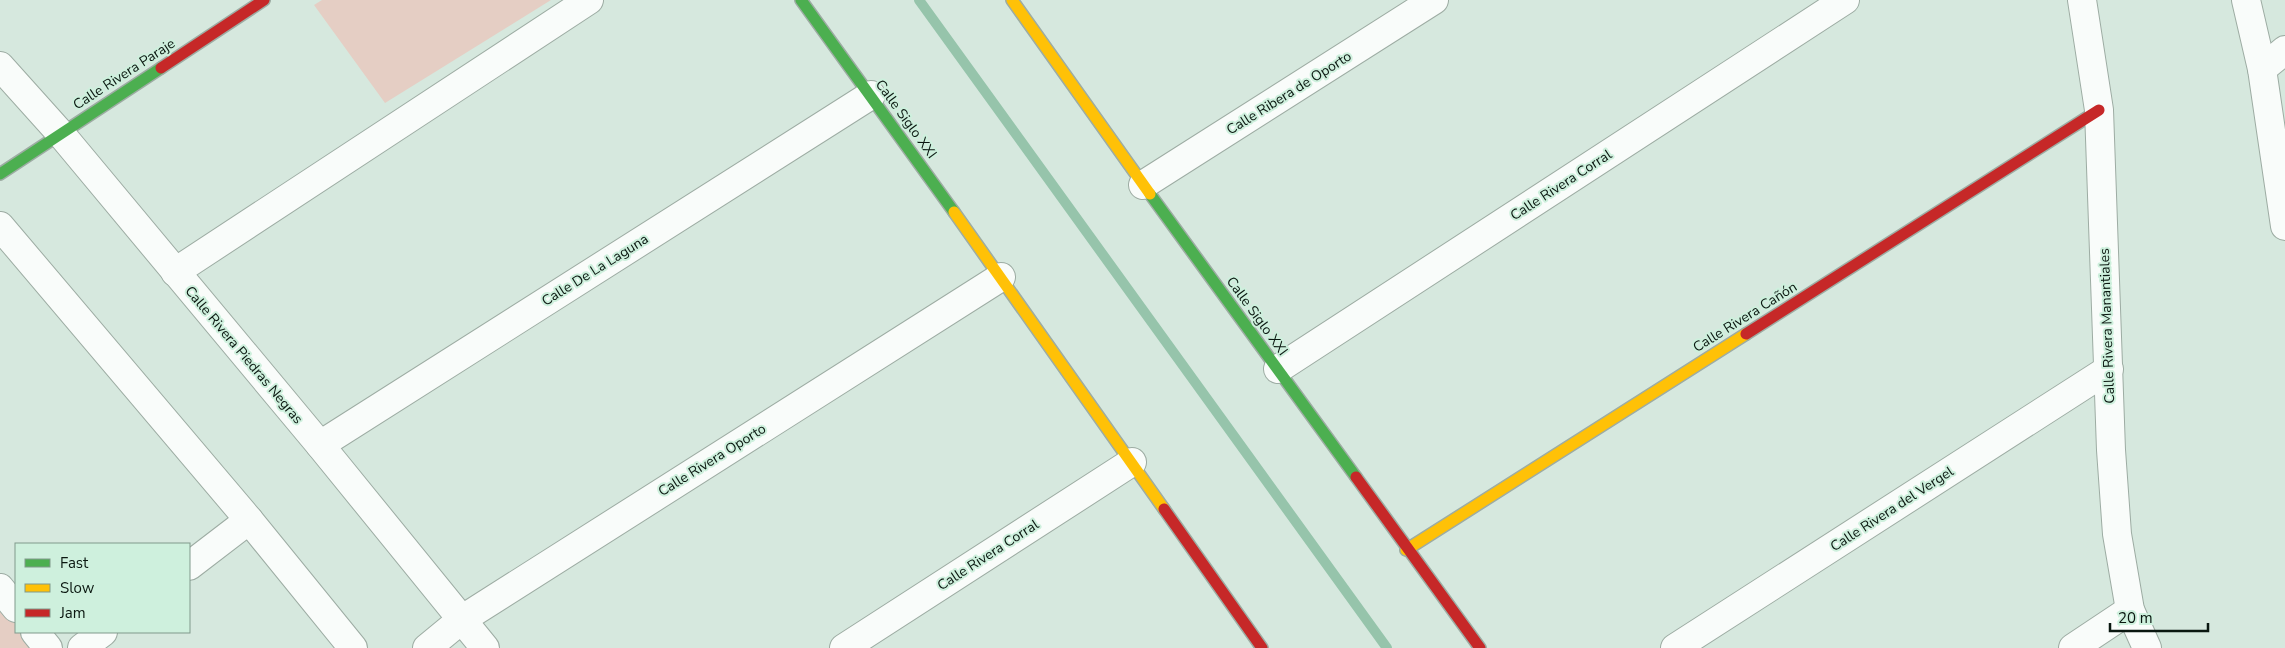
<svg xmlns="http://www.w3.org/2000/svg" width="2285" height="648" viewBox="0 0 2285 648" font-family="'Nunito Sans',sans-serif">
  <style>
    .green { fill: #e5cec4 }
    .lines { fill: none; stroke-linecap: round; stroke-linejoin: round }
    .stream { stroke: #96c4ab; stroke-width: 10 }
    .street-casing { stroke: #9daca3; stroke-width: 30 }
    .fast-casing { stroke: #9daca3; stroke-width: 14 }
    .slow-casing { stroke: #9daca3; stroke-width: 14 }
    .jam-casing { stroke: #9daca3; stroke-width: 14 }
    .street { stroke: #f9fcfa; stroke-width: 28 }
    .fast { stroke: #4caf50; stroke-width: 11 }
    .slow { stroke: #ffc107; stroke-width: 11 }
    .jam { stroke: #c62828; stroke-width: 11 }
    .labels { text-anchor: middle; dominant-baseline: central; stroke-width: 4; stroke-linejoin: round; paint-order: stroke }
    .street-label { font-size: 14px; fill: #0a1710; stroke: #cef0dd }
  </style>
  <rect width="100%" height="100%" fill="#d6e8de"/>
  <g class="green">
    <polygon points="322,0 551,0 385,103 314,5"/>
    <polygon points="0,598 16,617 16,632 27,632 32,643 30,648 0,648"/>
  </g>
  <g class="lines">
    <polyline class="stream" points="919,0 1387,648"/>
    <defs>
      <g id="street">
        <polyline points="2082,0 2099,110 2111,450 2117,534 2130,610 2147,648"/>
        <polyline points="2246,0 2262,69 2285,226"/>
        <polyline points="0,66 61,134 320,445 485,648"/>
        <polyline points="2262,69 2285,50"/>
        <polyline points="1143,185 1434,0"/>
        <polyline points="0,226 249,520 353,648"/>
        <polyline points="175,272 589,0"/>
        <polyline points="1278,369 1845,0"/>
        <polyline points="320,445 871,95"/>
        <polyline points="189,566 249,520"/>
        <polyline points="0,588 16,608"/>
        <polyline points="35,632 48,648"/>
        <polyline points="82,648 103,632"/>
        <polyline points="427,648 461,620 1001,277"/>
        <polyline points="844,648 1132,462"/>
        <polyline points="1675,648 2109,369"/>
        <polyline points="2073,648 2130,610"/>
      </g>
      <g id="fast">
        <polyline points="801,0 954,212"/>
        <polyline points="0,174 161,68"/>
        <polyline points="1150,194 1356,477"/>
      </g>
      <g id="slow">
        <polyline points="1012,0 1150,194"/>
        <polyline points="954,212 1164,509"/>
        <polyline points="1406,550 1746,334"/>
      </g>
      <g id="jam">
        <polyline points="161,68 264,0"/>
        <polyline points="1746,334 2099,110"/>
        <polyline points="1356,477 1480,648"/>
        <polyline points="1164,509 1262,648"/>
      </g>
    </defs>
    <use href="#street" class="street-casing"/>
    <use href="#fast" class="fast-casing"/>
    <use href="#slow" class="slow-casing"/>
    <use href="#jam" class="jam-casing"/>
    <use href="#street" class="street"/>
    <use href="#fast" class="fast"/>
    <use href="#slow" class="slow"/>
    <use href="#jam" class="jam"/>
  </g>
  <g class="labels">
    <g class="street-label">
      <text transform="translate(124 74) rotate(-33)">Calle Rivera Paraje</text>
      <text transform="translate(1289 93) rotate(-32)">Calle Ribera de Oporto</text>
      <text transform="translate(906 119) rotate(54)">Calle Siglo XXI</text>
      <text transform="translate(1561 185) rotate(-33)">Calle Rivera Corral</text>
      <text transform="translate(595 270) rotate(-32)">Calle De La Laguna</text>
      <text transform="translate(1257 316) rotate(54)">Calle Siglo XXI</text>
      <text transform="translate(1745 317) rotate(-32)">Calle Rivera Cañón</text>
      <text transform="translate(2107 326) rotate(-92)">Calle Rivera Manantiales</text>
      <text transform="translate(244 355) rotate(50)">Calle Rivera Piedras Negras</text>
      <text transform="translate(712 460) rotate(-32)">Calle Rivera Oporto</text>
      <text transform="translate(1892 509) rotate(-33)">Calle Rivera del Vergel</text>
      <text transform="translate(988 555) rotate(-33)">Calle Rivera Corral</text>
    </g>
  </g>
  <rect x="15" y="543" width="175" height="90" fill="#cef0dd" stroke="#80998b"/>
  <rect x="25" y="559" width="25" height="8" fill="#4caf50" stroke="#80998b"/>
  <text x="60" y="568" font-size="15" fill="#0a1710">Fast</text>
  <rect x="25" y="584" width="25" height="8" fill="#ffc107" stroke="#80998b"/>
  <text x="60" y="593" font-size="15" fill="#0a1710">Slow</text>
  <rect x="25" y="609" width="25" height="8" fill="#c62828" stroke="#80998b"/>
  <text x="60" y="618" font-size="15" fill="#0a1710">Jam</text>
  <path d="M2110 623v8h98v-8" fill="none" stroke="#0a1710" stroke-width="2.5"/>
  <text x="2118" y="623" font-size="15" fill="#0a1710" stroke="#cef0dd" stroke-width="4" paint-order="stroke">20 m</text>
</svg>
